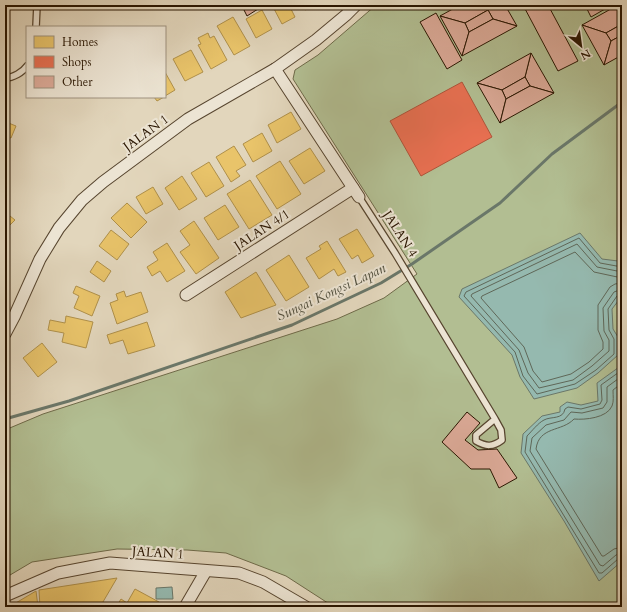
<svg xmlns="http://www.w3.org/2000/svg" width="627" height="612" viewBox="0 0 627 612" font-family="Cardo,serif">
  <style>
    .green { fill: #b2be92; stroke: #6e6a49 }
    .water { fill: #95b9af; stroke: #6a7769 }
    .homes { fill: #e9c46a; stroke: #af904a }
    .shops { fill: #e76f51; stroke: #ae5439 }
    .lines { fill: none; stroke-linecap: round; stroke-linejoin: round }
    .shore { stroke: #5f6758; stroke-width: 1 }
    .stream { stroke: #6a7769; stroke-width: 3 }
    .building { fill: #dcaa98; stroke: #291500 }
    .service-casing { stroke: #57452f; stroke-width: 8 }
    .minor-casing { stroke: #57452f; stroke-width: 13 }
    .service { stroke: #ece4d3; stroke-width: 5.5 }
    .minor { stroke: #ece4d3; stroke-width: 11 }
    .labels { text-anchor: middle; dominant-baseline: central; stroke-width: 4; stroke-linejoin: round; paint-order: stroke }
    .street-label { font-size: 13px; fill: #291500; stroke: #ece4d3 }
    .water-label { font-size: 14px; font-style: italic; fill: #4f4e3d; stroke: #ece4d3 }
  </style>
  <rect width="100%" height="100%" fill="#e2d6bc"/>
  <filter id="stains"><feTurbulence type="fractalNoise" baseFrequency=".005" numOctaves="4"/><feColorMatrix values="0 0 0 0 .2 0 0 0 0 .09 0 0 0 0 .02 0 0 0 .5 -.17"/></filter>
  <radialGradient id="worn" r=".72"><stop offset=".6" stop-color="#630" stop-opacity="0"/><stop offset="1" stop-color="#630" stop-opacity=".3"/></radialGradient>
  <polygon class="green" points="376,5 622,5 622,607 334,607 286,576 226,553 187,550 117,549 32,562 5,578 5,430 43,414 337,319 384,298 417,274 293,79 295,70 318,55"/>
  <g class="water">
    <polygon points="580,233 602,259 618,261 622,263 622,296 612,309 613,329 618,337 618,355 598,373 577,388 534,399 520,377 512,355 459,297 462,289"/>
    <polygon points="622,365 622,561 599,581 564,521 521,453 523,434 542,416 560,412 560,407 567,402 581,405 598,401 597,383"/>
    <polygon points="172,587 173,599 156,599 156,588"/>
  </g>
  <g class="homes">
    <polygon points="272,5 289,5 295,17 282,24"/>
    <polygon points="302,5 314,5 305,10"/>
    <polygon points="262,10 272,29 256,38 246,19"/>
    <polygon points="233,17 250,46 234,55 217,26"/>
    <polygon points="208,33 210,38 214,36 227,60 211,69 198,45 201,44 198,38"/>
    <polygon points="191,50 203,72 185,81 173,59"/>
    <polygon points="165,72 175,90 165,96"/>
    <polygon points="154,97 164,97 157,101"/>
    <polygon points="291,112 301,129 277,143 268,125"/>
    <polygon points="5,115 9,116 6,122 16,126 11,138 5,136"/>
    <polygon points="262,133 272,151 253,162 243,144"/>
    <polygon points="234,146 246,165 236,171 240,176 231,182 216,157"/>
    <polygon points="310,148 325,171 304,184 289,161"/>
    <polygon points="280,161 301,194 277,209 256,176"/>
    <polygon points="209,162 224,186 206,197 191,173"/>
    <polygon points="182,176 197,199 179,210 165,188"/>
    <polygon points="250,180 272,215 249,229 227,194"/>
    <polygon points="153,187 163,204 146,214 136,197"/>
    <polygon points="127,203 147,222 131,238 111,218"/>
    <polygon points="225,205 239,227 218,240 204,218"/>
    <polygon points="5,212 15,220 5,230"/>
    <polygon points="194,221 219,258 196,274 180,252 190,245 180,231"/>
    <polygon points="357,229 374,256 362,263 358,255 352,259 339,239"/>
    <polygon points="111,230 129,244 117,260 99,246"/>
    <polygon points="5,237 9,241 5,246"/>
    <polygon points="327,241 346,272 338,276 334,269 319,279 306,258 321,249 319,246"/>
    <polygon points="167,243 185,271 167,282 160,271 152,276 147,267 158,260 153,252"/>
    <polygon points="289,255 309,287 286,301 266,270"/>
    <polygon points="97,261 111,271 104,282 90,272"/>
    <polygon points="256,272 276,305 241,318 225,292"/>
    <polygon points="76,286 100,296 92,316 74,308 79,296 73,293"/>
    <polygon points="124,291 126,297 141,292 148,312 117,324 110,303 118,300 116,294"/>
    <polygon points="66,316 93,322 86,348 62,342 64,333 48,330 50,320 65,323"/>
    <polygon points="147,322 155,346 128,354 123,340 110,344 107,335"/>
    <polygon points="42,343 57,362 38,377 23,358"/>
    <polygon points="117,578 100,607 40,607 39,590"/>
    <polygon points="135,589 159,602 156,607 116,607 121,599 127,603"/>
    <polygon points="36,591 38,607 9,607"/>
  </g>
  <polygon class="shops" points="462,82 492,137 421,176 390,121"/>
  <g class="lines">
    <g class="shore">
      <polyline points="622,267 600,263 579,238 466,292 464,296 515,352 523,376 537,394 575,384 596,370 614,354 614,339 609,330 608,309 617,296 622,294"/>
      <polyline points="622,272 597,267 577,244 472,294 471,296 519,350 528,373 539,388 573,380 592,366 609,351 609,340 604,331 603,308 614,292 622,289"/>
      <polyline points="622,278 594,272 575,252 482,296 481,298 524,347 533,371 542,382 571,374 589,362 603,349 603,342 598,330 598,305 610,287 615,284 622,283"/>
      <path d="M 622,370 L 601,385 L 602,400 L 600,404 L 581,409 L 568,407 L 565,409 C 563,420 551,416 544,420 C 538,423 532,431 527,436 L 525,452 L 599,573 L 602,573 L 618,559 L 622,558"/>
      <polyline points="622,376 607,387 607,402 603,408 582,413 571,412 564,420 546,425 532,438 530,451 600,565 603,566 616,555 622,553"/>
      <path d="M 622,383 L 613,390 C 613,396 614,401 612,406 C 607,418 585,420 574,419 C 562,432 539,426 536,449 L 602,556 L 604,556 L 614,549 L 622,547"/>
    </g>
    <polyline class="stream" points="5,419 69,401 292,325 381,283 412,264 500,203 552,154 622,102"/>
  </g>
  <g class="building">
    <polygon points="249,5 256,5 258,9 247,16 243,8"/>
    <polygon points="460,5 489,5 488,10 465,23 440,16"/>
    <polygon points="489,5 505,5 517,26 493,19 488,10"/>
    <polygon points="523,5 548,5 578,61 558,71"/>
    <polygon points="585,5 612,5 591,17"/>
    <polygon points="618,5 622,5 622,24 606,33 582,25"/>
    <polygon points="488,10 493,19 469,32 465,23"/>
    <polygon points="436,13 462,60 447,69 420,22"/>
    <polygon points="440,16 465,23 469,32 462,56"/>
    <polygon points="493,19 517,26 462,56 469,32"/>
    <polygon points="622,24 622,35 611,41 606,33"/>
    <polygon points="582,25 606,33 611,41 604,65"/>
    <polygon points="622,35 622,55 604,65 611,41"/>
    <polygon points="531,53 554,93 530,86 525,77"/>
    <polygon points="531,53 525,77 502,90 477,83"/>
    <polygon points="525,77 530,86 506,99 502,90"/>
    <polygon points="477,83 502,90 506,99 500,123"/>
    <polygon points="530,86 554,93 500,123 506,99"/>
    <polygon points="467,412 480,423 465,440 478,450 497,449 517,478 499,488 490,469 471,469 442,442"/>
  </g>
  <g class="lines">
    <defs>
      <g id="service">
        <polyline points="36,27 37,5"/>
        <path d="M 5,78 C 13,78 23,72 27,66"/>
        <path d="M 359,197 L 395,253 L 495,419 L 501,430 L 502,440 C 493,447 486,447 476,441 L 476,435 L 495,419"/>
      </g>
      <g id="minor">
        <polyline points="275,69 359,197"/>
        <polyline points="186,295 353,188"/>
        <polyline points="5,334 14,317 40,259 59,228 82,200 103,182 188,119 275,69 316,40 346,15 356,5"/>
        <polyline points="5,596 58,573 110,563 239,573 263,582 306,607"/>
        <polyline points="185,607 206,571"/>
      </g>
    </defs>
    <use href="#service" class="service-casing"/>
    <use href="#minor" class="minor-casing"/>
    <use href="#service" class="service"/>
    <use href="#minor" class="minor"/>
  </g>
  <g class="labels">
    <g class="street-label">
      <text transform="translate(146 133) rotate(-36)">JALAN 1</text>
      <text transform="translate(262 230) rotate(-33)">JALAN 4/1</text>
      <text transform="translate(400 234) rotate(57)">JALAN 4</text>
      <text transform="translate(158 553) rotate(4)">JALAN 1</text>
    </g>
    <g class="water-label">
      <text transform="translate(331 292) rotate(-25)">Sungai Kongsi Lapan</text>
    </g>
  </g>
  <rect width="627" height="612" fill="none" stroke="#e2d6bc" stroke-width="20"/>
  <rect x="6" y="6" width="615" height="600" fill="none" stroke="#291500" stroke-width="2"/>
  <rect x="10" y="10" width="607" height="592" fill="none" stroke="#291500"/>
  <rect x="26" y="26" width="140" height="72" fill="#ece4d3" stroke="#9e917f"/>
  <rect x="34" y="36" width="20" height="12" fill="#e9c46a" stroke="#9e917f"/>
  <text x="62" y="46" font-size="12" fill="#291500">Homes</text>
  <rect x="34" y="56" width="20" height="12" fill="#e76f51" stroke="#9e917f"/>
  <text x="62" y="66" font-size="12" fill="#291500">Shops</text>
  <rect x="34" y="76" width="20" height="12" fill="#dcaa98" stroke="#9e917f"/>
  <text x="62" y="86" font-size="12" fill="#291500">Other</text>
  <g transform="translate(581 46) rotate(151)" stroke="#ece4d3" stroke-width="3" paint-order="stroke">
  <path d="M0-3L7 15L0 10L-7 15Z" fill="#291500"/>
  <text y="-6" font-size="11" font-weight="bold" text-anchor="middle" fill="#291500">N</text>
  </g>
  <rect width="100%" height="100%" filter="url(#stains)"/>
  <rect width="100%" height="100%" fill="url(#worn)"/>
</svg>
